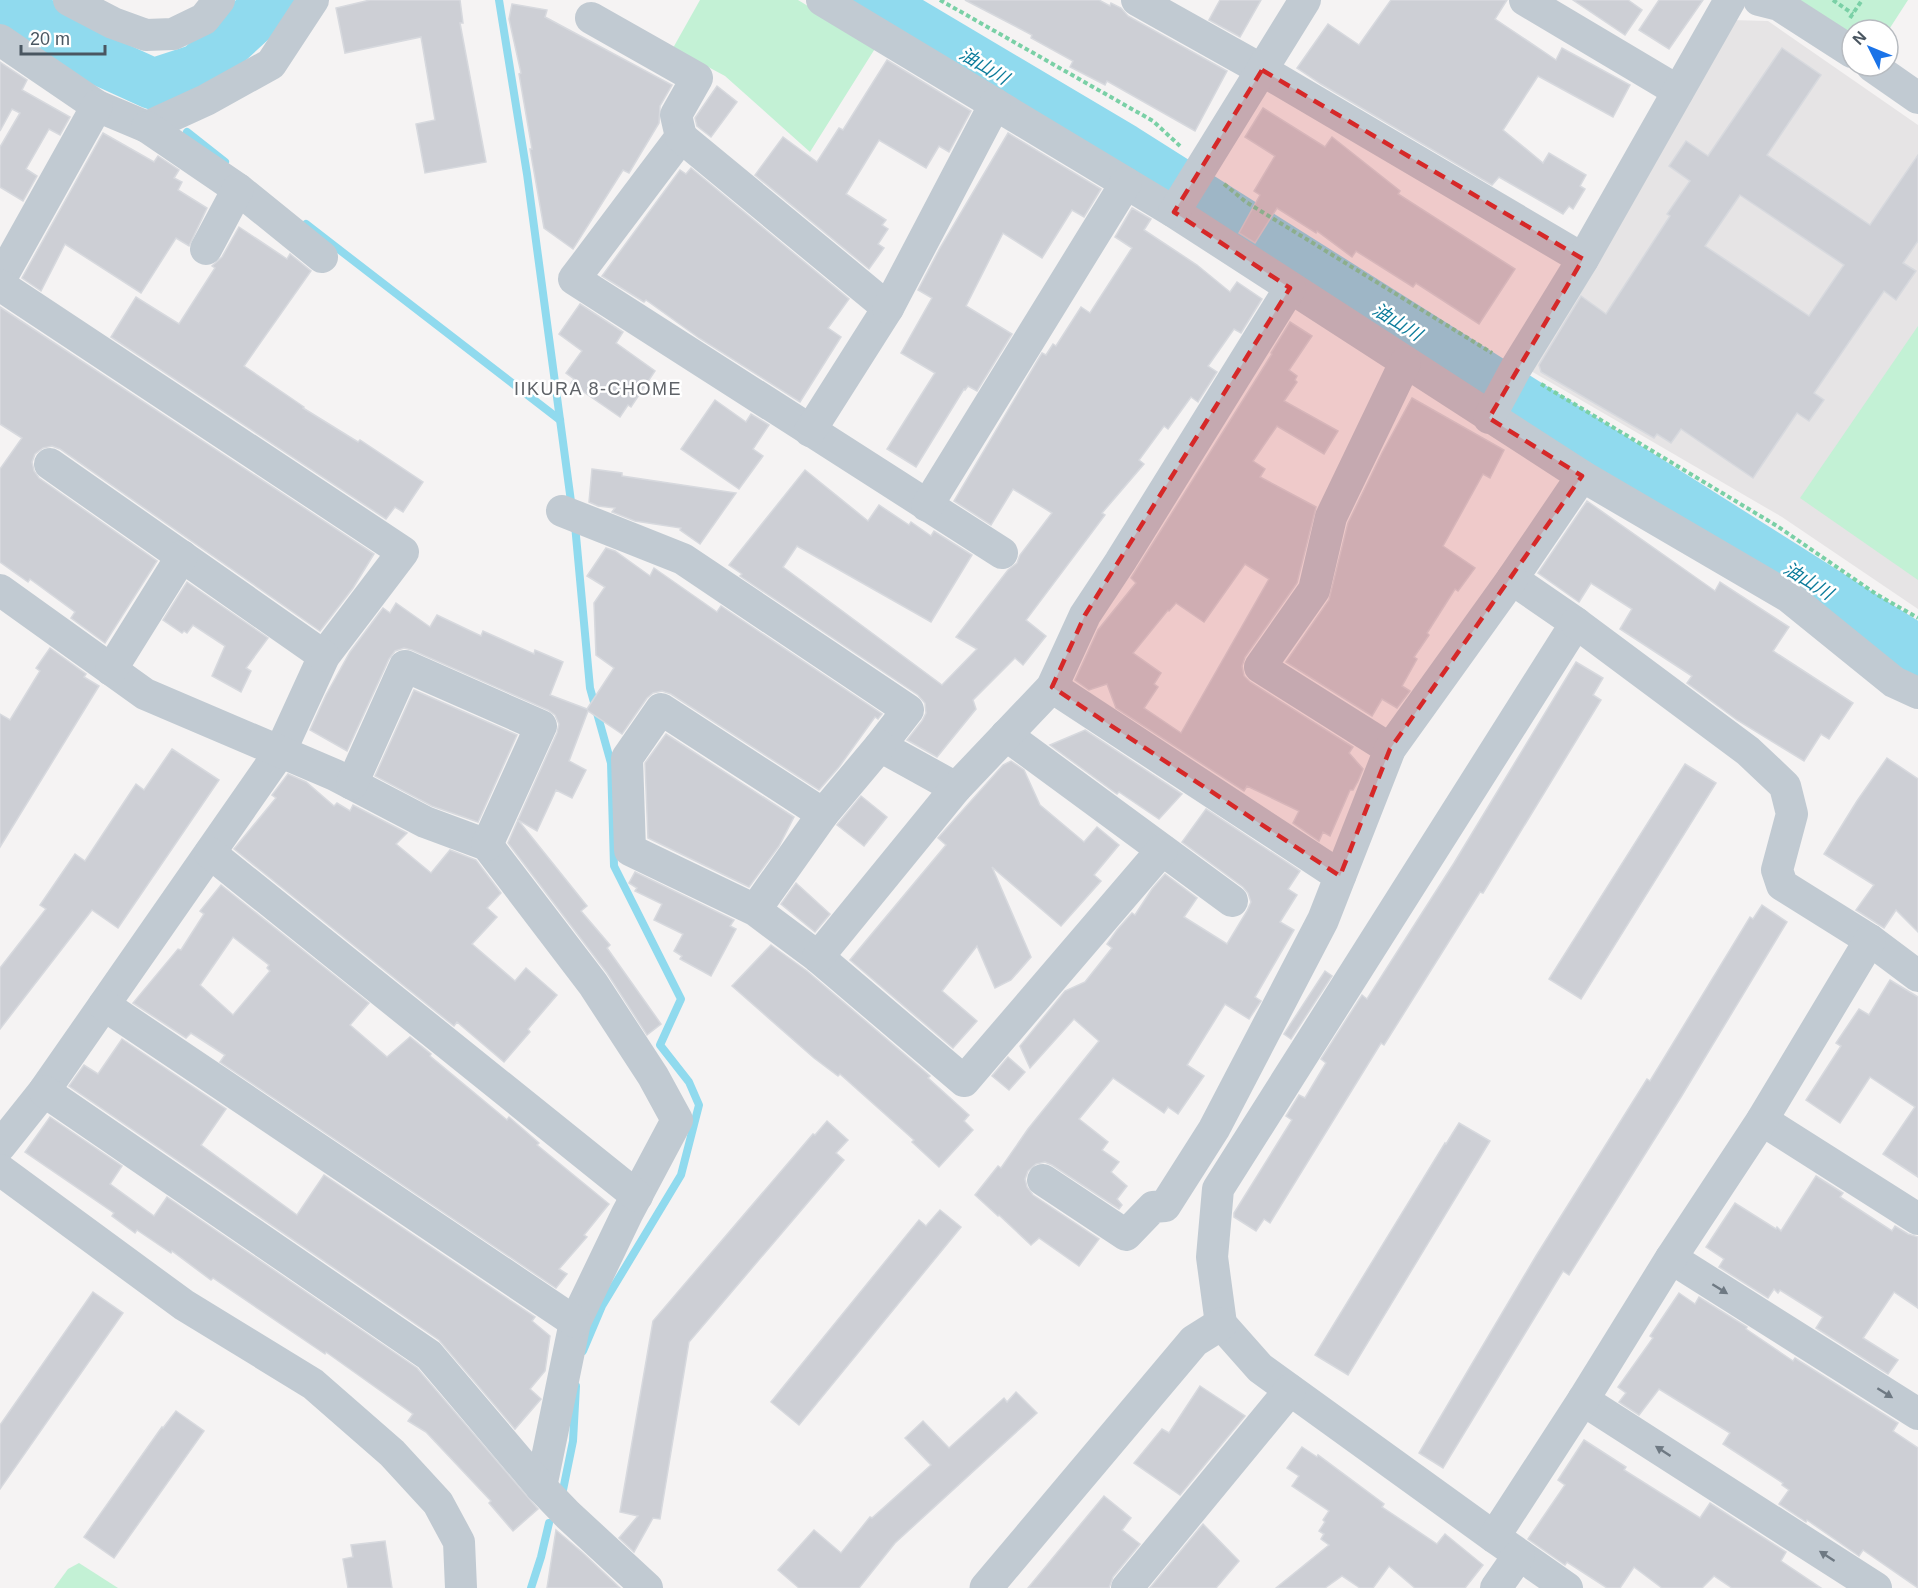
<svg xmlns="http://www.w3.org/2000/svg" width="1918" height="1588" viewBox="0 0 1918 1588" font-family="Helvetica,'Noto Sans JP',sans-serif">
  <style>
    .education { fill: #e6e4e5 }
    .green { fill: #c3f1d5 }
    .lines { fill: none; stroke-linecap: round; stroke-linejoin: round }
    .stream { stroke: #90daee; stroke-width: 8 }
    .river { stroke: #90daee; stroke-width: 51 }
    .building { fill: #cdcfd5; stroke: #d7d9de; stroke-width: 1.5; fill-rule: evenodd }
    .path { stroke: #7ad0a6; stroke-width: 4; stroke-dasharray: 4.5 3; stroke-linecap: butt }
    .minor { stroke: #c1cad2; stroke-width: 32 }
    .tertiary { stroke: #c1cad2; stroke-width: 33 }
    .oneway { fill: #6e7983 }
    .marked { fill: #d62828; fill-opacity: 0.2; stroke: #d62828; stroke-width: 4.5; stroke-dasharray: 12 8; stroke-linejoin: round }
    .labels { text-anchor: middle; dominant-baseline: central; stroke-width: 5; stroke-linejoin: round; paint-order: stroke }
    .water-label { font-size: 18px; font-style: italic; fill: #0c7c9b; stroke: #fff }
    .neighbourhood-label { font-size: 18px; letter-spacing: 1.5px; fill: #5f6368; stroke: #fff }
  </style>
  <rect width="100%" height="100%" fill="#f5f3f3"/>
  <polygon class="education" points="1731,20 1768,21 1918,125 1918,609 1782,517 1531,371"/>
  <g class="green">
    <polygon points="700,0 798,0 876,47 810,152 725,76 673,48"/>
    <polygon points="1799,0 1908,0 1888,31 1852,30 1852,35"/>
    <polygon points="1918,326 1918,580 1800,498"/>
    <polygon points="79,1563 118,1588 54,1588 68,1569"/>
  </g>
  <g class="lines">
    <g class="stream">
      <polyline points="499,0 527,174 572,509"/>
      <polyline points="153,84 161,95"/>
      <polyline points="187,132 225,162"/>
      <polyline points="306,224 560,420"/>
      <polyline points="575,525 590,688 611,763 614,866 681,999 660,1045 689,1082 699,1105 681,1175 602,1306 583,1351"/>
      <polyline points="563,1490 573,1441 576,1386"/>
      <polyline points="531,1588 541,1557 549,1523"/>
    </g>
    <g class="river">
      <polyline points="0,0 50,28 96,58 153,84 199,69 266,7 271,0"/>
      <polyline points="873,0 1124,149 1918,651"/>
    </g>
  </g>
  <g class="building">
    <polygon points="370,0 460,0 463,23 460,23 486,162 425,173 416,124 435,120 421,37 345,53 336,8"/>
    <polygon points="965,0 1099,0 1110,6 1111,3 1121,8 1128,16 1227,71 1195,131 1107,81 1105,85 1070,67 1073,61 1031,38 1032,35"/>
    <polygon points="1220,0 1261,0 1240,37 1209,20"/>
    <polygon points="1391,0 1507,0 1495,19 1556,60 1562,48 1630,85 1613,117 1538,76 1503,130 1543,163 1549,153 1586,175 1580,186 1585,189 1573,209 1569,206 1563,214 1499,177 1492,185 1321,84 1297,68 1328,24 1359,45"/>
    <polygon points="1573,0 1628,0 1642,10 1625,35"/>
    <polygon points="1659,0 1703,0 1669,49 1639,30"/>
    <polygon points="512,4 547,10 545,17 672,85 660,106 659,123 629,173 623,170 573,249 544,228 530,149 532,149 519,74 521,73 509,19"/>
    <path d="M 1782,48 L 1821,75 L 1767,155 L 1870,225 L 1918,155 L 1918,241 L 1903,263 L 1916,271 L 1896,300 L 1884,291 L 1814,393 L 1824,400 L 1809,421 L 1797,413 L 1753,478 L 1681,429 L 1671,443 L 1657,434 L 1654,438 L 1541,372 L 1539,365 L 1581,296 L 1606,314 L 1670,216 L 1667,214 L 1690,181 L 1669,166 L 1686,141 L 1708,156 ZM 1740,195 L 1844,265 L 1809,316 L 1705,246 Z"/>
    <polygon points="887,60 971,111 949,152 939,146 926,168 879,140 846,194 886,220 882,225 888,229 878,244 884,248 869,269 755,175 783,137 817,162 839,128 843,130"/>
    <polygon points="0,62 27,80 22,90 70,117 60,135 49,129 26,169 37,176 23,201 0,187 0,147 20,113 12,109 0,131"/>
    <polygon points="717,86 737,102 711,137 697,126 695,118"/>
    <polygon points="1263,108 1325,147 1332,137 1400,191 1398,194 1515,269 1479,324 1416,283 1413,287 1356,251 1352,257 1317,231 1316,233 1277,208 1255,243 1239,233 1260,195 1254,191 1275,156 1245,137"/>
    <polygon points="103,133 154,162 158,156 179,170 174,178 182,182 178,190 207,208 189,246 176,238 141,293 65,244 41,291 22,278"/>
    <polygon points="1008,133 1101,189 1084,217 1072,210 1042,258 1003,233 966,306 1012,334 977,391 968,386 965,390 964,389 916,467 887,449 935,373 901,353 932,298 918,290 940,248"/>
    <polygon points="691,168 849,299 828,328 841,337 800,402 699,338 646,300 644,302 602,276 680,170 686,174"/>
    <polygon points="1132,208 1151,219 1144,230 1197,265 1230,292 1237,282 1262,299 1241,333 1234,329 1208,366 1217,372 1199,400 1198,402 1191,397 1168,429 1164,426 1139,460 1144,464 1102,513 1105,515 1026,620 1046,636 1023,665 1015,658 973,700 976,709 937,757 907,740 922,721 926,713 925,703 918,695 740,576 742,574 729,565 805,470 868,521 879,505 909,525 911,522 931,536 934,531 972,555 931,622 797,546 783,567 942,685 977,649 956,637 1008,570 1017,563 1020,555 1052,513 1013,489 991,525 954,501 1042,353 1046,355 1053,344 1056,346 1081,307 1090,313 1132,248 1115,237"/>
    <polygon points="239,227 287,259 290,254 311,271 244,366 304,407 303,408 358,442 360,440 423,482 403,512 395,507 386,519 111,337 136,297 179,324 215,268 212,266 222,257"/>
    <polygon points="580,304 623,332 616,343 655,371 631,407 628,405 620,417 571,383 574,379 566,373 582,351 559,334"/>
    <polygon points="0,307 374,554 353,588 320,631 60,449 52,446 43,448 35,454 32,462 34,471 39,478 157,561 105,643 71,618 75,612 30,579 28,582 0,562 0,469 22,438 0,424"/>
    <path d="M 1290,322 L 1312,336 L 1289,370 L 1297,376 L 1295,380 L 1297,382 L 1284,401 L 1338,431 L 1324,454 L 1277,426 L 1253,461 L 1265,469 L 1260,477 L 1316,507 L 1297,583 L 1245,657 L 1242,666 L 1244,676 L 1250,682 L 1353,747 L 1349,753 L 1363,769 L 1358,781 L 1353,790 L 1350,790 L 1330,836 L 1323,832 L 1319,841 L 1293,823 L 1299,811 L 1247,786 L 1244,791 L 1116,708 L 1107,684 L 1089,690 L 1075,680 L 1098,630 L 1136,583 L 1131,578 L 1272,354 L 1271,353 ZM 1245,564 L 1269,579 L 1181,733 L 1144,708 L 1158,687 L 1154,684 L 1161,673 L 1133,653 L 1168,610 L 1169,611 L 1176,603 L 1204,622 Z"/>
    <polygon points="1412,398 1504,450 1490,478 1483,474 1443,546 1475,568 1458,591 1455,589 1427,633 1429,635 1414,657 1417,659 1402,686 1410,691 1397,708 1382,699 1372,716 1286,662 1329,600 1348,523 1382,453"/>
    <polygon points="715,400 746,422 751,414 769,425 753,449 763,456 739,489 681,449"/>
    <polygon points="592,469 622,473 622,476 736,493 700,544 680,530 681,528 635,521 612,512 615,508 598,506 589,502"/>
    <polygon points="1587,501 1715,591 1720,582 1789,627 1773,651 1853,703 1829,739 1821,734 1804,761 1737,720 1687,683 1692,676 1620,629 1632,609 1591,583 1579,602 1538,573"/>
    <polygon points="606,548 615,551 650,576 654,568 717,612 721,606 882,714 878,719 875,717 839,767 819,790 671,694 662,691 653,693 647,698 622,734 588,711 569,761 586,770 572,798 556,790 537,831 518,820 557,733 559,724 555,715 548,710 412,650 404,648 395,651 389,659 347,751 310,730 326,695 350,652 383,608 390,613 396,603 430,627 437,615 481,636 483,631 534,654 535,650 563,662 550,695 587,709 614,668 596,655 594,603 605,587 587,576"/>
    <polygon points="187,582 268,638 246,668 251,671 241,692 212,676 225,646 193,625 187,633 184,631 182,633 163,620"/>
    <polygon points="50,648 86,674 84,677 99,686 0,847 0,714 10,720 40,671 36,668"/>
    <polygon points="1576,662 1603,678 1593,695 1601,700 1483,893 1480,892 1384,1045 1381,1043 1270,1223 1264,1219 1256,1231 1234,1217 1234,1213 1292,1120 1286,1116 1299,1095 1305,1098 1326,1063 1321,1059 1362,995 1367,999 1454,863"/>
    <polygon points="414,690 517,735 478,822 432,806 375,776"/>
    <polygon points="1085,730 1182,794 1159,819 1119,792 1117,794 1050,745"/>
    <polygon points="666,734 794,817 779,846 749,887 648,838 645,763"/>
    <polygon points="172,749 219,780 118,928 92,910 0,1029 0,968 46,909 40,905 75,854 85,861 136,784 144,790"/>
    <polygon points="1887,758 1918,779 1918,932 1896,910 1884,928 1856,910 1874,885 1824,854 1857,801"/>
    <polygon points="1011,761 1024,770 1040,805 1084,842 1097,827 1119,845 1094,875 1101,881 1061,926 992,867 1031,957 1011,980 995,988 977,946 942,991 977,1021 953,1048 850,960 946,845 938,838 1003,765"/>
    <polygon points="1685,764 1716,783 1581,999 1549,979"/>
    <polygon points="288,774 306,782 334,806 337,803 350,811 353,805 407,833 396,844 431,873 450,850 476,860 501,893 487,908 497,917 472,944 515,981 526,968 557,995 528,1029 530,1032 504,1062 457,1022 454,1026 234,849 276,798 272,795"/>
    <polygon points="861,796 887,817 864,846 837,825"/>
    <polygon points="1206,809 1300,871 1288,889 1297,895 1280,922 1294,930 1255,997 1261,1001 1249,1019 1225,1004 1187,1065 1204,1076 1178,1114 1168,1107 1164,1113 1113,1078 1079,1119 1108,1142 1102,1150 1119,1162 1111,1172 1127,1186 1117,1199 1122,1205 1119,1209 1052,1165 1045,1162 1036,1164 1028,1171 1025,1179 1027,1187 1033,1195 1099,1239 1079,1266 1039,1238 1031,1245 999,1215 998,1216 975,1195 998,1166 1001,1168 1028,1129 1099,1041 1074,1019 1030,1068 1020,1046 1065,991 1085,982 1112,948 1107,944 1117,930 1132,913 1135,915 1152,889 1165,874 1197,898 1184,917 1227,944 1247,911 1251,902 1248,893 1243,887 1182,842"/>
    <polygon points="518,820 587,906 581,911 610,945 607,948 661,1024 647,1035 607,973 508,843"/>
    <polygon points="635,872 734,920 730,926 736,929 711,976 680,959 682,956 674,951 683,934 654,920 662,904 635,891 637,888 629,883"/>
    <polygon points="796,883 830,914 815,932 781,904"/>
    <path d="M 221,885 L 369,1003 L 350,1025 L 387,1057 L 410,1037 L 431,1054 L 430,1056 L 507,1120 L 509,1117 L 539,1143 L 537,1145 L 609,1204 L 584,1235 L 587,1237 L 559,1269 L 567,1274 L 556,1288 L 220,1062 L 225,1055 L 191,1033 L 186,1038 L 133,1003 L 178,949 L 181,950 L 204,914 L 200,911 ZM 233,937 L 269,965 L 267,968 L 270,971 L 233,1015 L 200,985 Z"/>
    <polygon points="1762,905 1787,922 1681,1097 1569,1275 1563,1271 1443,1468 1419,1453 1536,1256 1647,1079 1650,1081 1750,917 1753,919"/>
    <polygon points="771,945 807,971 930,1076 928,1078 969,1115 964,1121 973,1130 939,1167 912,1142 914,1140 840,1074 838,1076 814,1058 732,986"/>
    <polygon points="1325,971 1332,976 1291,1039 1284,1034"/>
    <polygon points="1890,980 1918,997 1918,1177 1883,1154 1915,1107 1870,1077 1840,1123 1806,1100 1841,1046 1836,1043 1859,1009 1869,1015"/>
    <polygon points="122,1039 226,1109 201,1145 297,1215 324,1175 535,1317 532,1321 550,1336 545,1371 530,1389 541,1399 515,1429 439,1340 69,1086 84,1065 98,1074"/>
    <polygon points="1008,1057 1025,1072 1009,1090 992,1076"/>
    <polygon points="50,1117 122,1166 110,1184 154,1216 167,1197 417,1368 538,1509 513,1531 489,1503 491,1501 426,1432 408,1421 413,1414 326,1352 325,1354 213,1278 211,1280 172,1251 171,1253 137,1230 135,1233 112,1216 114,1213 25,1152"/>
    <polygon points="827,1121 848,1140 836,1153 844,1160 689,1342 660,1519 653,1518 634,1552 619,1538 638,1516 620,1512 653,1321 813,1134 815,1135"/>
    <polygon points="1459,1123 1490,1141 1348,1375 1315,1355 1445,1143 1446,1144"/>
    <polygon points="1816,1176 1843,1193 1840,1197 1892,1231 1895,1226 1908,1234 1918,1237 1918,1308 1894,1292 1863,1338 1898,1360 1888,1374 1816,1328 1823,1317 1780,1290 1778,1293 1774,1289 1768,1298 1719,1267 1724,1259 1706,1247 1735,1203 1776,1229 1777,1227 1781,1231"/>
    <polygon points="940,1210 961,1227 799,1425 771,1402 919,1220 926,1226"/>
    <polygon points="93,1292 123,1313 0,1489 0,1425"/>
    <polygon points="1679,1293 1695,1304 1699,1297 1747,1327 1746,1329 1793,1361 1795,1358 1898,1423 1893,1431 1918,1448 1918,1588 1863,1550 1859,1556 1807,1520 1806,1522 1779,1504 1789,1490 1782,1485 1783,1483 1723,1444 1730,1433 1659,1389 1639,1415 1619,1402 1626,1393 1618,1387 1653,1338 1650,1336"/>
    <polygon points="1200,1386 1245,1416 1180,1495 1134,1463 1162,1429 1169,1433"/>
    <polygon points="1016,1392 1037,1413 895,1543 859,1588 799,1588 778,1570 814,1530 841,1553 870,1517 872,1518 931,1465 905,1438 923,1421 949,1448 1004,1398 1007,1402"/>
    <polygon points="176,1411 204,1431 114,1558 84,1537 162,1427 163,1428"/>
    <polygon points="1584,1440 1626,1467 1624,1470 1700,1518 1710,1503 1786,1552 1781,1561 1821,1588 1732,1588 1714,1576 1702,1588 1662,1588 1634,1567 1620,1588 1607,1588 1567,1562 1565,1565 1528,1539 1565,1485 1558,1480"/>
    <polygon points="1302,1447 1317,1457 1318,1455 1384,1504 1382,1507 1437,1544 1445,1534 1483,1565 1465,1588 1415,1588 1389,1566 1373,1588 1360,1588 1342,1576 1325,1588 1276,1588 1329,1545 1321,1539 1324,1534 1319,1531 1325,1522 1323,1520 1329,1511 1292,1486 1299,1476 1287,1468"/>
    <polygon points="1104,1496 1131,1518 1122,1530 1140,1544 1113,1577 1109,1588 1028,1588"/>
    <polygon points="1203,1524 1239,1561 1216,1588 1150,1588"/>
    <polygon points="556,1530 583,1553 620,1588 547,1588"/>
    <polygon points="385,1541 392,1588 348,1588 343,1559 353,1557 351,1545"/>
  </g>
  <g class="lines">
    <g class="path">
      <polyline points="940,0 1153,121 1180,146"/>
      <polyline points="1833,0 1853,14"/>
      <polyline points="1850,18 1862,0"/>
      <polyline points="1224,184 1246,202 1492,353"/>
      <polyline points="1541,384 1777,526 1876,594 1918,618"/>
    </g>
    <g class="minor">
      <polyline points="69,0 113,23 146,35 173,34 204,19 219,0"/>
      <polyline points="822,0 1174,212 1582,476 1512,579 1576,623 1218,1189 1212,1257 1221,1324 1260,1368 1494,1537 1567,1588"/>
      <polyline points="1137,0 1262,70 1583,259"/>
      <polyline points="1525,0 1678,91"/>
      <polyline points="1759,0 1779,5 1852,52"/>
      <polyline points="591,18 697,78 676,115 681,137 574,279 1002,553"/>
      <polyline points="0,40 97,106 147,127 206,100 271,64 313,0"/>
      <polyline points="1872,66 1918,98"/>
      <polyline points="147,127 238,189 322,257"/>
      <polyline points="681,137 888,308 810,431"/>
      <polyline points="1174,212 1305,0"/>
      <polyline points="206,249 238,189"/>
      <polyline points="0,280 97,106"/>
      <polyline points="0,285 403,552 324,656 280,752 44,1091 0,1146"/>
      <polyline points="888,308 995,104"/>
      <polyline points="1489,418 1516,368 1583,259 1730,0"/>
      <polyline points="50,464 324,656"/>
      <polyline points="1582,476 1789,597 1894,682 1918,693"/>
      <polyline points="927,506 1126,183"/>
      <polyline points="562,511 683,559 908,710 880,746 956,788"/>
      <polyline points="0,590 145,694 335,775 425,822 487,845 593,984 653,1076 677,1120 627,1214 575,1322 541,1487"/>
      <polyline points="1576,623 1748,751 1785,786 1792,814 1777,870 1782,885 1870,940 1918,976"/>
      <polyline points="111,670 182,556"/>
      <polyline points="1052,687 1340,876"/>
      <polyline points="1006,735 1232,901"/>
      <polyline points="1390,749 1260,667 1314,590 1331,517 1405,363"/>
      <polyline points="352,784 405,666 541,726 487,845"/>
      <polyline points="823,814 880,746"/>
      <polyline points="210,853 637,1196"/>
      <polyline points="755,910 823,814 661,709 627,758 630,850 755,910 818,957 964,1081 1162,850"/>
      <polyline points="818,957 956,788 1052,687 1085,615 1120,562 1290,288"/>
      <polyline points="104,1005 575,1322"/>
      <polyline points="44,1091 429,1355 541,1487 568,1515 647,1588"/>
      <polyline points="1762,1120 1918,1219"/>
      <polyline points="0,1170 184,1305 313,1384 392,1453 438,1503 459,1542 461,1588"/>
      <polyline points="1043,1180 1126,1235 1153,1207 1165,1206 1214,1129 1323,920 1390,749 1512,579"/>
      <polyline points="1671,1258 1918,1414"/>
      <polyline points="1583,1400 1876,1588"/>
      <polyline points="1494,1537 1583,1400 1671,1258 1762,1120 1870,940"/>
      <polyline points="1127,1588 1290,1390"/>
      <polyline points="1496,1588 1519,1555"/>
    </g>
    <polyline class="tertiary" points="986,1588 1194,1341 1221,1324"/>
  </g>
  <defs><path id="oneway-solid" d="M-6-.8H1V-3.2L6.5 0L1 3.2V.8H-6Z" transform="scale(1.5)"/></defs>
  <g class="oneway">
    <use href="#oneway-solid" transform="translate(1720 1289) rotate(32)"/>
    <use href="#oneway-solid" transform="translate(1885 1393) rotate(32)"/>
    <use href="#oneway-solid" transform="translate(1663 1451) rotate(-147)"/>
    <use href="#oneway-solid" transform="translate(1827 1556) rotate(-147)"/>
  </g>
  <path class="marked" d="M 1262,70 L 1583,259 L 1489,418 L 1582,476 L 1390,749 L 1340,876 L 1052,687 L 1085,615 L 1290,288 L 1174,212 Z"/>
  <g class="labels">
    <g class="water-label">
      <text transform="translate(984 66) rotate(31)">油山川</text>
      <text transform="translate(1397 322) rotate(32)">油山川</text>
      <text transform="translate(1808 581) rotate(32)">油山川</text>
    </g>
    <g class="neighbourhood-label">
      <text x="598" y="389">IIKURA 8-CHOME</text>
    </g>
  </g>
  <g transform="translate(1870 48) rotate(313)"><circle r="28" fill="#ffffff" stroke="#b7bbc0" stroke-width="1.5"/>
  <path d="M0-4.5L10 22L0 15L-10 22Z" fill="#1a73e8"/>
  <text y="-9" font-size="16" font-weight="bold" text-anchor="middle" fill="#4a5661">N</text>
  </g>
  <path d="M21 45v9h84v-9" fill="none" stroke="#4a5661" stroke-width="3"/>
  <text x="30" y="45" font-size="18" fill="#4a5661" stroke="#ffffff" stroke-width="4.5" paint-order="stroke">20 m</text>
</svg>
